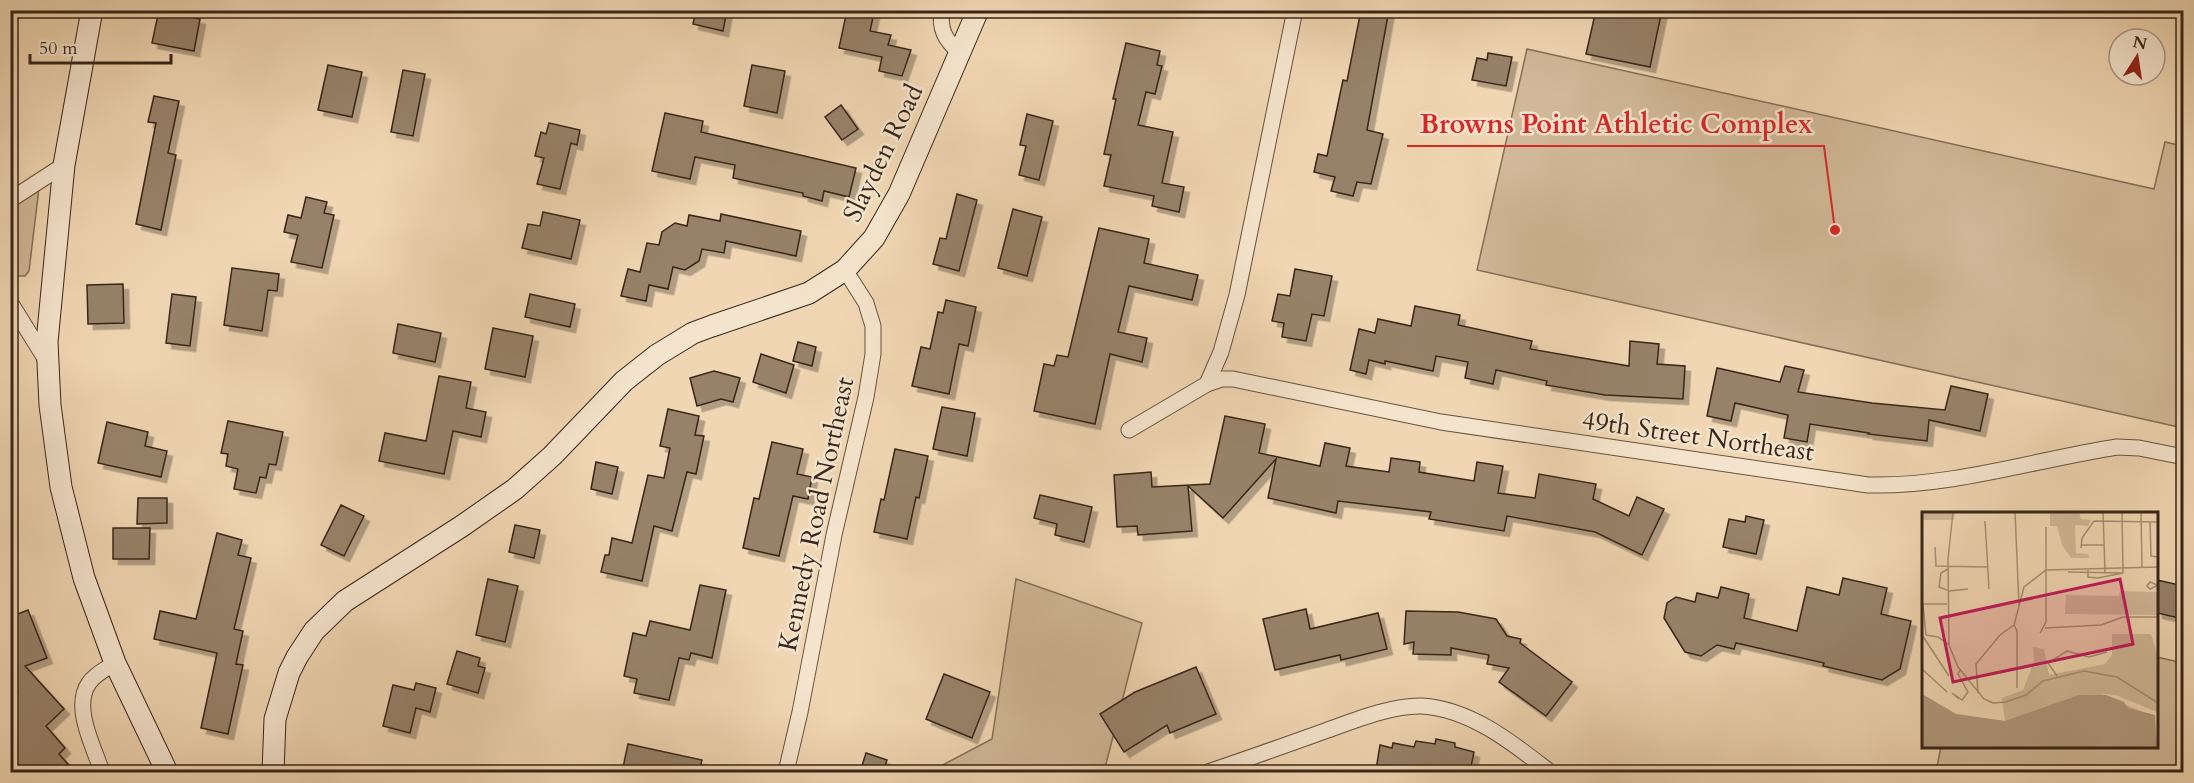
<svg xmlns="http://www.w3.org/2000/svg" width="2194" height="783" viewBox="0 0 2194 783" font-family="Cardo,serif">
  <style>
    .green { fill: #d1b898; stroke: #846f58; stroke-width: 1.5 }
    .building { fill: #978269; stroke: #372619; stroke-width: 1.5; filter: url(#shadow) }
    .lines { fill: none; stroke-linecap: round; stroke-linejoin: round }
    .street-casing { stroke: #65523f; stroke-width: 17 }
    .secondary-casing { stroke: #372619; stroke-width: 23 }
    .street { stroke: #f5e4cd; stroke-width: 15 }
    .secondary { stroke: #f5e4cd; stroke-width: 21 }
    .labels { text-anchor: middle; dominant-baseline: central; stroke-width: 5; stroke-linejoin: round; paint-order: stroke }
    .street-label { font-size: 26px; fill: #372619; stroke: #f5e4cd }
    .inset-road { fill: none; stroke: #a69075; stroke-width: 1.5 }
    .view { fill: #c2185b; fill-opacity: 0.15; stroke: #c2185b; stroke-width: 3 }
    .inset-edge { fill: none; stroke: #372619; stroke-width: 3 }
    .leader { fill: none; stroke: #d62828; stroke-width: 2 }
    .callout-dot { fill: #d62828; stroke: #f5e4cd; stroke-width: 2 }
    .callout-label { font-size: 27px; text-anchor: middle; font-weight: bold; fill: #d62828; stroke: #f5e4cd; stroke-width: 5; stroke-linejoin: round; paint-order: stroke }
  </style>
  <defs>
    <filter id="shadow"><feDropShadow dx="5.5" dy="5.5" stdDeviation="0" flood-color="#0004"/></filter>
  </defs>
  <rect width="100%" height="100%" fill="#f0d6b2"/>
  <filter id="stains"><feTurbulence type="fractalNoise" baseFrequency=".00333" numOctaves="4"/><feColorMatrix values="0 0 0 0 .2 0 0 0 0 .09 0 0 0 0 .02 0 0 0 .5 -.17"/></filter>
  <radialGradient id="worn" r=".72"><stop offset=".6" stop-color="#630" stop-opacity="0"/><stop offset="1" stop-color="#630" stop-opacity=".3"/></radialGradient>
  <g class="green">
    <polygon points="1527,49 2154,189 2165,142 2183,146 2183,428 1477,270"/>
    <polygon points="39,188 29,271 25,276 17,276 11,272 10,201"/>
    <polygon points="1016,579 1142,623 1104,772 934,772 935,769 992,739"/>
    <polygon points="2157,657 2183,663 2183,772 1936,772 1941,746 2156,746"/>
  </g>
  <g class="building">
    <polygon points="159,10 200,19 194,51 152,43"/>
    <polygon points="696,10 727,10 723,31 693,24"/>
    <polygon points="847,10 874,13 870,31 891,35 888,45 911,50 902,76 879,71 882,57 839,48"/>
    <polygon points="1361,10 1389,10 1367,130 1383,134 1371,184 1357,182 1353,196 1331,191 1335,177 1314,172 1318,154 1327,156 1343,80 1347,81"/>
    <polygon points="1596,10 1662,10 1650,67 1586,54"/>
    <polygon points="1126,43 1160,51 1157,65 1162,66 1155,94 1146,92 1138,125 1173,132 1162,183 1184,187 1179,212 1152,206 1154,196 1104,186 1111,155 1104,154 1116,99 1113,99"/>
    <polygon points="1488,53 1512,57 1506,86 1472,80 1477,58 1487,60"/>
    <polygon points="328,65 362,72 352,117 318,110"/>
    <polygon points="752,65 785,71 777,113 744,106"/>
    <polygon points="403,70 425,74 413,136 391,132"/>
    <polygon points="154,96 179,101 168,153 176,155 161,230 136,224 156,123 148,122"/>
    <polygon points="841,105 858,129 842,140 825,117"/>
    <polygon points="665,113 703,121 701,132 856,168 849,197 824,191 822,201 803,196 803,193 733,178 735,165 695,157 690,179 652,171"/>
    <polygon points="1027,114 1053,121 1039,180 1019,175 1026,146 1020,145"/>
    <polygon points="549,123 580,130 577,145 571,143 560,189 537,184 544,158 535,156 541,132 546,134"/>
    <polygon points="957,194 977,200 959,271 933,264 940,238 946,239"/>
    <polygon points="306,197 327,202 324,213 334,215 322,268 291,262 298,235 284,232 288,215 301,218"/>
    <polygon points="1013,209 1042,217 1027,276 998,268"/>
    <polygon points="543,212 580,220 571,259 522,248 528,224 540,226"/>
    <polygon points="721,214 801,231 796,256 726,241 724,253 702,249 699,261 685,270 673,267 668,289 649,285 646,301 621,296 628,269 640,272 647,243 659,245 662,232 675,223 687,226 689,215 720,221"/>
    <polygon points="1099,228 1149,239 1144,263 1198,275 1192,300 1129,286 1118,332 1147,338 1142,362 1110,354 1095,424 1034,411 1044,364 1054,366 1057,355 1068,357"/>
    <polygon points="232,268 279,274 277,291 268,290 262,331 224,325"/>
    <polygon points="1295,269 1332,276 1324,316 1312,314 1306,341 1282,337 1284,323 1272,321 1278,294 1290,296"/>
    <polygon points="123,284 124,323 88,324 87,285"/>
    <polygon points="172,294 196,297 190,346 166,343"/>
    <polygon points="530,294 575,304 570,327 525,317"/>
    <polygon points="946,300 976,307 968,346 959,344 949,394 912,386 921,347 930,349 938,312 943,313"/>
    <polygon points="1415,306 1460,315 1458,325 1532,341 1530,349 1629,366 1630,341 1659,344 1657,364 1685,366 1683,399 1605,395 1546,385 1547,381 1496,370 1493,384 1465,378 1468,362 1436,356 1433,371 1385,361 1385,364 1369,360 1366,374 1350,370 1359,329 1375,333 1378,319 1411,326"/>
    <polygon points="398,324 441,333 435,362 393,353"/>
    <polygon points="493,328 533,336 525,377 485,369"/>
    <polygon points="798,342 816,347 812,366 793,361"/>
    <polygon points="761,354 794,365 786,393 753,382"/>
    <polygon points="1785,366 1804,370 1798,392 1872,403 1945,410 1951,386 1988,394 1980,431 1929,420 1927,441 1868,434 1869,433 1810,424 1807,442 1784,438 1788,415 1735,403 1731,421 1707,416 1717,368 1780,382"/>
    <polygon points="714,371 740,378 733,402 721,399 697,406 690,378"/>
    <polygon points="439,376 471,382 466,408 486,412 481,437 453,431 444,474 379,461 385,433 426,441"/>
    <polygon points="942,407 975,413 967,456 933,449"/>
    <polygon points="668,409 699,416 695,435 704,436 696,474 687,472 672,531 654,526 642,581 601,572 605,555 609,555 612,538 632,543 648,475 664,478 670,448 660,446"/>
    <polygon points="1225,416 1265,424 1259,453 1320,466 1325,443 1350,448 1346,466 1389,472 1391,458 1420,462 1419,472 1474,481 1477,462 1503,466 1498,493 1535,498 1539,474 1596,484 1593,499 1629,516 1637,497 1664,509 1642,555 1595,532 1507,516 1504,531 1429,519 1431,512 1338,501 1336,513 1268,498 1276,459 1223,518 1188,486 1192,531 1138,535 1137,526 1117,527 1114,475 1151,472 1152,487 1210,484"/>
    <polygon points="228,421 283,432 276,465 269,464 266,478 260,477 256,493 234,489 238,469 226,466 228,454 221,453"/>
    <polygon points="107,422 148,432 145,446 167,451 161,477 98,463"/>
    <polygon points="772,442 803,449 797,474 812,477 808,499 793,496 779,556 743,548 754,498 759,499"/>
    <polygon points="895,449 928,456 919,498 916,497 907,539 874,532 881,499 884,500"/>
    <polygon points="596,462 618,467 612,494 591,489"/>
    <polygon points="1040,495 1092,507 1084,542 1055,535 1057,524 1034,518"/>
    <polygon points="138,498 167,498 167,523 137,524"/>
    <polygon points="341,505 364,516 344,556 321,545"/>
    <polygon points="1746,516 1764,520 1756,554 1723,547 1729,519 1745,522"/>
    <polygon points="515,525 540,530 534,558 509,552"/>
    <polygon points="113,528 150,528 149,559 113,559"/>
    <polygon points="217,533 242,540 238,555 251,558 234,629 243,631 236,664 243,665 228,734 201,728 217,653 154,639 160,611 196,619"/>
    <polygon points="1843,578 1887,588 1881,614 1911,621 1900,669 1882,680 1823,666 1824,663 1736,643 1734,649 1717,645 1701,656 1685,652 1664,618 1667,603 1676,597 1695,602 1697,593 1718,598 1721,587 1749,594 1744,618 1797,631 1807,587 1839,595"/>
    <polygon points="488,579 518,586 505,642 476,635"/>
    <polygon points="2157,580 2184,586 2184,619 2157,613"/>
    <polygon points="700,585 726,590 712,658 691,653 689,660 679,658 669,700 634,693 637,679 624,676 633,633 646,636 650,621 690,630"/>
    <polygon points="1306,609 1310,629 1378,613 1387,649 1341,660 1340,655 1275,670 1263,619"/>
    <polygon points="28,610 47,658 25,666 64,709 46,726 65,748 59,754 75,772 15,772 10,767 10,699 18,692 10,672 10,617"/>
    <polygon points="1406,611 1458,612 1496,619 1507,636 1521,639 1520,643 1572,682 1546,716 1499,682 1509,668 1487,664 1489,655 1451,648 1451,655 1413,654 1414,642 1404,644"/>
    <polygon points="457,651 480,658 478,666 485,668 478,693 447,684"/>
    <polygon points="1196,667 1216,714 1170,733 1167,725 1124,752 1100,714 1135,692"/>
    <polygon points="944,674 990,692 972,738 926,719"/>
    <polygon points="416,683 436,688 430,712 416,708 410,733 383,726 393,685 414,690"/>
    <polygon points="1436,739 1455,743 1455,747 1474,752 1470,772 1387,772 1376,770 1380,745 1392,748 1393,743 1414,747 1416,741 1435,744"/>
    <polygon points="628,744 702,760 699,772 622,772"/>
    <polygon points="866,753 887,760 883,772 860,772"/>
  </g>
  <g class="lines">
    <defs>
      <g id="street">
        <path d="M 942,10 C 939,29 945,40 959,52"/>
        <polyline points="10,200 64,165"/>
        <polyline points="10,302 46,360"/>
        <path d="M 1207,384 L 1222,379 L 1233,379 L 1441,422 L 1868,485 C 1952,487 2034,460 2117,447 L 2139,448 L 2184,457"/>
        <polyline points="1129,430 1207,384 1221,352 1237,295 1295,10"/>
        <path d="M 102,772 C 94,747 72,707 89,683 C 95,674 106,669 115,663"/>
        <polyline points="786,772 800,712 834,535 866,397 873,354 873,326 866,303 845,270"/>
        <path d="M 1208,772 C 1247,759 1286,745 1325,731 C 1353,721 1392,705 1422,706 C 1471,709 1514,744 1550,772"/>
      </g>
      <g id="secondary">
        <polyline points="92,10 64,165 47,342 50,405 61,487 84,578 115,663 167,772"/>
        <polyline points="273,772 275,719 289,673 297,657 314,631 345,601 462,526 515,489 552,456 624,381 657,355 693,333 712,326 809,293 845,270 874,238 899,194 978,10"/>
      </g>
    </defs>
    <use href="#street" class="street-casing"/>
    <use href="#secondary" class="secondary-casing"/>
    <use href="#street" class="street"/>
    <use href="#secondary" class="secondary"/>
  </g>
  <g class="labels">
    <g class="street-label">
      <text transform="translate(883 153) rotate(-64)">Slayden Road</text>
      <text transform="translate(1698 436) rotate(8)">49th Street Northeast</text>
      <text transform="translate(816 514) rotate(-78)">Kennedy Road Northeast</text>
    </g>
  </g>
  <g transform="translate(1922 512)">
    <rect width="236" height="236" fill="#f0d6b2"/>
    <path d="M 0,0 L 33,0 L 32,8 L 0,8 ZM 128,0 L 157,0 L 159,7 L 169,8 L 166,14 L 153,13 L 154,41 L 166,42 L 167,46 L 149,46 L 140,33 L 135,14 L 128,14 ZM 198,79 L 235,80 L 235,103 L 143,102 L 144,83 L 197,84 ZM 190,122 L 229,122 L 235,141 L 235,200 L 194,183 L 179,182 L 235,206 L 103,212 L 35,210 L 0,182 L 34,202 L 83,209 L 80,186 L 101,178 L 112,149 L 111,135 L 122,137 L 127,163 L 183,152 L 190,143 Z" fill="#d1b898"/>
    <path d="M 0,182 L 34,202 L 83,209 L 157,183 L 184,183 L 202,190 L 206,196 L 233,203 L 235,235 L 0,235 Z" fill="#b19a7e"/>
    <path class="inset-road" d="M 31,0 L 26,47 L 27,133 L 36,155 L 62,187 L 71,191 L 84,190 L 104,183 L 121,169 L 162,159 L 195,165 L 236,191M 93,0 L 97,93M 181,0 L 183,60M 200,0 L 201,61M 219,0 L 220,55M 63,9 L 67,77M 172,9 L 236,10M 228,10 L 229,44 L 236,45M 160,33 L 182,33M 13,35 L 14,54 L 65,55M 159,36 L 160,26 L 172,9M 166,58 L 166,65 L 176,66 L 201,61M 146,60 L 201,61M 235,73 L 228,70 L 225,74 L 228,77 L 236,73M 25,78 L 17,75 L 19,61 L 26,57M 27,79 L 46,77M 92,113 L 102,75 L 124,58 L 236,55M 92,113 L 95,119 L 95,176M 123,116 L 179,113 L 201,105 L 236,105M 118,121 L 124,110 L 124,15M 0,123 L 27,164M 4,123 L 1,92 L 25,92M 4,123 L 16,125 L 27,133M 0,157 L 25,180M 135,164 L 126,151 L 145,139 L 167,145 L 185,140M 56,181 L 54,152 L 78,123 L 92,113M 37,187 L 30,181 L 40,188 L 46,180 L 36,162 L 38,158"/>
    <path class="view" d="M 198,67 L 211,132 L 31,170 L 18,106 Z"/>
    <rect width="236" height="236" class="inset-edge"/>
  </g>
  <path class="leader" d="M1835 230L1824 146H1407"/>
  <circle class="callout-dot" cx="1835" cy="230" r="6"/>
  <g class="callout-label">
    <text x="1616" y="133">Browns Point Athletic Complex</text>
  </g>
  <rect width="2194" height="783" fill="none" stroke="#f0d6b2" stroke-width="36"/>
  <rect x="12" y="12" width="2170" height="759" fill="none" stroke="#372619" stroke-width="3"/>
  <rect x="18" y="18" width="2158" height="747" fill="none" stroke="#372619" stroke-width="1.5"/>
  <g transform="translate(2137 57) rotate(12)"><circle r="28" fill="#f5e4cd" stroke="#a99885" stroke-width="1.5"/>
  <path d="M0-4.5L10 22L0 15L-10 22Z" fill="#8f2418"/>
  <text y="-9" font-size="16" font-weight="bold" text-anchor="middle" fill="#372619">N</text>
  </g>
  <path d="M30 54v9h141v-9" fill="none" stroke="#372619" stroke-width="3"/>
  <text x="39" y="54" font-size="18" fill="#372619" stroke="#f5e4cd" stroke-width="4.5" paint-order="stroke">50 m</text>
  <rect width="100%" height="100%" filter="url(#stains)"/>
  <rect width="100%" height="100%" fill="url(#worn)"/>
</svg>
